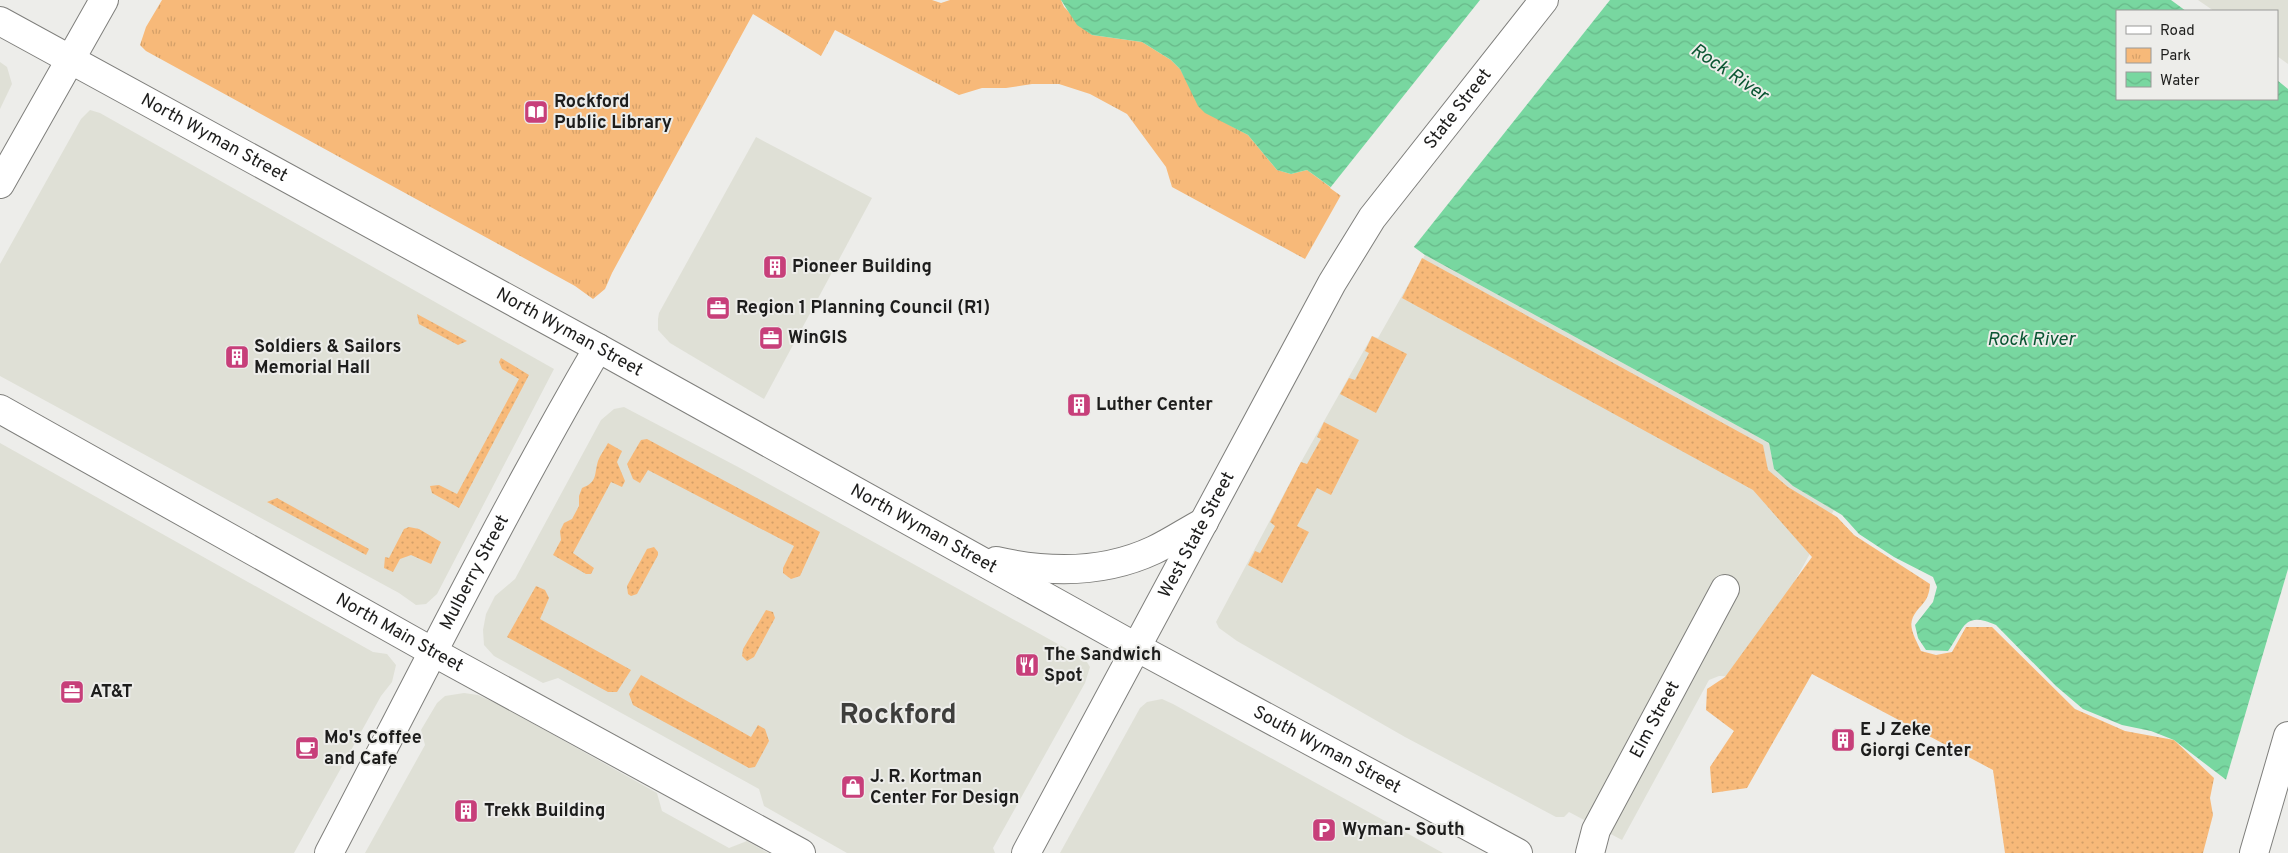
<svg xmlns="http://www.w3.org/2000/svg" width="2288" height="853" viewBox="0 0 2288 853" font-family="Overpass,sans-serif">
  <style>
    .built { fill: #dfe0d6 }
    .grass { fill: url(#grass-dots) }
    .park { fill: url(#park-tufts) }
    .water { fill: url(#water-waves) }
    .pier { fill: #ededea }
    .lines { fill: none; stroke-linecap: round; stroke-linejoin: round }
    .street-casing { stroke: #7f7f7c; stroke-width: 30 }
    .secondary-casing { stroke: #7f7f7c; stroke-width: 30 }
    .primary-casing { stroke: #7f7f7c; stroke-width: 30 }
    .street { stroke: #fff; stroke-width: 28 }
    .secondary { stroke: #fff; stroke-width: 28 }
    .primary { stroke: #fff; stroke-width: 28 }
    .labels { text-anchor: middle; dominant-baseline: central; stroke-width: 4; stroke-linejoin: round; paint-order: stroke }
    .poi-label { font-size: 18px; font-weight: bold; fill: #1d1d1c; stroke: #ededea; text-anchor: start }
    .street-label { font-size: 18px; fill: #1d1d1c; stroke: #ededea }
    .water-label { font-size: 19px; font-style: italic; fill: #0b5633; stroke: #ededea }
    .town-label { font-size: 28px; font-weight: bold; fill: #3e3e3c; stroke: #ededea }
  </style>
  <defs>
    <pattern id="grass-dots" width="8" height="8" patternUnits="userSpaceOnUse" patternTransform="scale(1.25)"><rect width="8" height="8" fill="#f7b979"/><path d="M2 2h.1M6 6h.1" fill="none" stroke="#d39f68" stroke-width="1.8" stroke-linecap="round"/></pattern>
    <pattern id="park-tufts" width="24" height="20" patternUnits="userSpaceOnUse" patternTransform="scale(1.25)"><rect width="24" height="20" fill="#f7b979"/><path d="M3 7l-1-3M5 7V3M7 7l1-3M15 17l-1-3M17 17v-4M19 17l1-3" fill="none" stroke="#d39f68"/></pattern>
    <pattern id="water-waves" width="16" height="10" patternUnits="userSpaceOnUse" patternTransform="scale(1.25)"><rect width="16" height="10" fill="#78d7a0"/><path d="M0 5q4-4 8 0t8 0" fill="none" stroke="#67b889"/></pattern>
  </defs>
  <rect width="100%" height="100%" fill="#ededea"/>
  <g class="built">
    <polygon points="2198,0 2288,0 2288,64 2277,56 2277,11 2214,11"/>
    <polygon points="0,62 7,67 12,84 0,109"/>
    <polygon points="90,110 100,113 554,369 437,594 426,604 416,605 399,593 0,376 0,264 81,119"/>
    <polygon points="756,137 872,198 764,399 670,343 658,330 658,319 659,313"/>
    <polygon points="1425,255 1769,443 1774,469 1794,486 1834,510 1742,677 1719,676 1709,680 1622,840 1569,812 1564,817 1556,817 1405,737 1237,641 1219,628 1216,622 1301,462 1372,336 1378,338"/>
    <polygon points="624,407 740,468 1085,659 1090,667 1085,683 993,848 995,853 847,853 764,806 759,789 558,678 543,683 494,656 484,645 483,630 486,614 495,596 515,579 601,420 614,409"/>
    <polygon points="0,443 373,652 387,654 396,665 392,682 381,696 294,853 0,853"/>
    <polygon points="464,693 478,695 500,705 657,793 662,811 729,848 747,841 768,853 365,853 425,745 421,730 437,703 445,696"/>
    <polygon points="1162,699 1173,704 1443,853 1060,853 1140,708 1147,702"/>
  </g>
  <g class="grass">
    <path d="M 1422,258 L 1763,445 L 1768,470 L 1788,487 L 1837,517 L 1854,535 L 1930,584 C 1929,605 1917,605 1912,620 C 1909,629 1917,642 1921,651 L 1936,655 L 1952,652 L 1966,627 L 1992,627 L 2075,709 L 2125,731 L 2174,740 L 2214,778 L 2210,798 L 2213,815 L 2203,853 L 2005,853 L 1993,770 L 1812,674 L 1747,788 L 1712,793 L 1710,767 L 1734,731 L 1706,710 L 1707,689 L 1725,677 L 1812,557 L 1753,490 L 1402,298 Z"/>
    <polygon points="417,314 467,341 458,345 419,324"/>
    <polygon points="1372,336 1407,354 1376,413 1340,394 1349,378 1355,380 1369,353 1365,351"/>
    <polygon points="501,358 529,375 459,508 432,493 430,486 439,485 457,494 519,379 502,369 499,362"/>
    <polygon points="1324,422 1359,440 1331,495 1317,488 1297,526 1309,532 1282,583 1248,565 1255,551 1260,553 1275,526 1270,522 1301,462 1307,464 1321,439 1317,437"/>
    <polygon points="647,439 820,532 800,576 791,579 783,573 783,568 794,546 648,470 640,483 633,479 627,464 641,440"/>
    <path d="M 608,443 L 622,451 L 617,462 L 625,481 L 622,487 L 611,482 L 573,553 L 594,568 L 591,574 L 586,574 L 553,555 L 561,540 L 560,531 L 564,523 L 572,519 L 579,506 L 579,496 L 582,488 C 598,482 594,474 598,461 C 600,455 605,449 608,443 Z"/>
    <polygon points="277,498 369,549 366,555 267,502"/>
    <polygon points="409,527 419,529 441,542 431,564 411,555 400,559 393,572 384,568 385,557 389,558 404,529"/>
    <polygon points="654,547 658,552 658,555 637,594 631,596 628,594 627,586 647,549"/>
    <polygon points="536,586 545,590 549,598 540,619 631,670 617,692 608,692 507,637"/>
    <polygon points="766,610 773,612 775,618 754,657 747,661 742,656 743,649"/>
    <polygon points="641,675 751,737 758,725 765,729 769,741 755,767 749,768 633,705 629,694"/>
  </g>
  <polygon class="park" points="162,0 932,0 941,3 950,0 1061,0 1064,7 1092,35 1142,42 1171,60 1180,69 1188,84 1222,121 1248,135 1277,170 1291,174 1307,170 1341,195 1305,259 1172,187 1166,167 1127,114 1090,94 1059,84 1032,84 1006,88 982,88 959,95 835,30 821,56 753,14 612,273 605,289 593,299 575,286 146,51 140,45 146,27"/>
  <path class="water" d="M 1061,0 L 2171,0 L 2186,11 L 2117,11 L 2117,99 L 2277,99 L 2277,80 L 2288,89 L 2288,827 L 2174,740 L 2151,731 L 2122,725 L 2083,709 L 2056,686 L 1996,625 C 1963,610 1964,629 1948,651 L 1926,650 L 1918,638 L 1915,625 L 1933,602 L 1937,587 L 1933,577 L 1894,557 L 1859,534 L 1842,515 L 1793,486 L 1774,469 L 1769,443 L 1425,255 L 1307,170 L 1291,174 L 1277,170 L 1248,135 L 1205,113 L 1198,106 L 1180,69 L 1171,60 L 1142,42 L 1092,35 L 1077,25 Z"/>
  <g class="pier">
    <polygon points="1480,0 1610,0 1413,248 1330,188"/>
    <polygon points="2288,569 2288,829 2225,783"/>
  </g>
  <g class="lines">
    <defs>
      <g id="street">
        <path id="s1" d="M 329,853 C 417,684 502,513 598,348"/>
        <path id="s2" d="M 1590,853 L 1596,830 L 1725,589"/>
      </g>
      <g id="secondary">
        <path id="s3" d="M 0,409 L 433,652 L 801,853"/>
        <path id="s4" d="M 1026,853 L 1332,283 L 1372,218 L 1544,0"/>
      </g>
      <g id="primary">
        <path id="s5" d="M 0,21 L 598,348 L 1136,647 L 1518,853"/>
        <polyline points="0,184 104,0"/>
        <path d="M 996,561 C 1049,573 1103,574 1154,550 C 1171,542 1187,531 1204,522"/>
        <polyline points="2254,853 2288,736"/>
      </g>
    </defs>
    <use href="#street" class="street-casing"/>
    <use href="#secondary" class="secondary-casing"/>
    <use href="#primary" class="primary-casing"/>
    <use href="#street" class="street"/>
    <use href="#secondary" class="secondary"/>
    <use href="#primary" class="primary"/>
  </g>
  <defs>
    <symbol id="library-square" viewBox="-11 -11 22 22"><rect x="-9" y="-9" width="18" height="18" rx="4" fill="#c73f7a" stroke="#ededea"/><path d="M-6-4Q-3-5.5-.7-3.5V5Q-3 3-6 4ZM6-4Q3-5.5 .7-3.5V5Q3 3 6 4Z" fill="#fff"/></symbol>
    <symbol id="building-square" viewBox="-11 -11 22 22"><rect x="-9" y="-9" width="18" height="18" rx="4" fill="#c73f7a" stroke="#ededea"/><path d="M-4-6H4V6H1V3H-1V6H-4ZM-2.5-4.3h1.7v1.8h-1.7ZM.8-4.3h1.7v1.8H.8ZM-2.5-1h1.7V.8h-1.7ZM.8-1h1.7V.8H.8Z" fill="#fff"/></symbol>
    <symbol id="office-square" viewBox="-11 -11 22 22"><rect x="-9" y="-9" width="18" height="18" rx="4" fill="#c73f7a" stroke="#ededea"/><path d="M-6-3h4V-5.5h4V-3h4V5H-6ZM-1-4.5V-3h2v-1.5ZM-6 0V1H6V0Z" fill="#fff"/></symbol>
    <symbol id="restaurant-square" viewBox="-11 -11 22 22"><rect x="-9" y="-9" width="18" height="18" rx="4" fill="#c73f7a" stroke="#ededea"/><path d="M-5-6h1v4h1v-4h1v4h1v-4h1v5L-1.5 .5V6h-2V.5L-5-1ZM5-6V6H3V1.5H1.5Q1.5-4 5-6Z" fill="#fff"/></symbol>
    <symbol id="cafe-square" viewBox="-11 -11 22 22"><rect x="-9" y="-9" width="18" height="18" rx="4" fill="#c73f7a" stroke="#ededea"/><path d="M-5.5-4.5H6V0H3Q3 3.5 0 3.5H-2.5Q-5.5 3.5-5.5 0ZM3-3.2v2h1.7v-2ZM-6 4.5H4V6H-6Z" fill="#fff"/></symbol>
    <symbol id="shop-square" viewBox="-11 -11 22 22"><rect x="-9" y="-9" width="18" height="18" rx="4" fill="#c73f7a" stroke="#ededea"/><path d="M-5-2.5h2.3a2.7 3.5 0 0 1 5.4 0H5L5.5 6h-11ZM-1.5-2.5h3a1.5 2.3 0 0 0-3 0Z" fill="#fff"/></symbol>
    <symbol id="parking-square" viewBox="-11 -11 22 22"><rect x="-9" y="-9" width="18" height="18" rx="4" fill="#c73f7a" stroke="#ededea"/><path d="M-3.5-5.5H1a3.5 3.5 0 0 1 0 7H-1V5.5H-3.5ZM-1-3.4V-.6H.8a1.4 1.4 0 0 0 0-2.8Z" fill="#fff"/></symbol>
  </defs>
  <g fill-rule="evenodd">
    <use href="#library-square" x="522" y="98" width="28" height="28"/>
    <use href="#building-square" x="761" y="253" width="28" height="28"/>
    <use href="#office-square" x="704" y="294" width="28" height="28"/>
    <use href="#office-square" x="757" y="324" width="28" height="28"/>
    <use href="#building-square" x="223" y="343" width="28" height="28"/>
    <use href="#building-square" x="1065" y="391" width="28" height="28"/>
    <use href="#restaurant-square" x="1013" y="651" width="28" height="28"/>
    <use href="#office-square" x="58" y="678" width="28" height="28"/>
    <use href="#building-square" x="1829" y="726" width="28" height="28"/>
    <use href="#cafe-square" x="293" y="734" width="28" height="28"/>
    <use href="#shop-square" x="839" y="773" width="28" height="28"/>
    <use href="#building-square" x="452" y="797" width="28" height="28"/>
    <use href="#parking-square" x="1310" y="816" width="28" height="28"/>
  </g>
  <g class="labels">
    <g class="poi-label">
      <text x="554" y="102">Rockford<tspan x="554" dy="21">Public Library</tspan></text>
      <text x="792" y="267">Pioneer Building</text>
      <text x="736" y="308">Region 1 Planning Council (R1)</text>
      <text x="788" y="338">WinGIS</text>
      <text x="254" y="347">Soldiers &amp; Sailors<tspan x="254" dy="21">Memorial Hall</tspan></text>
      <text x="1096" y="405">Luther Center</text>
      <text x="1044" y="655">The Sandwich<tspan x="1044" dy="21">Spot</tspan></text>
      <text x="90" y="692">AT&amp;T</text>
      <text x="1860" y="730">E J Zeke<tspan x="1860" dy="21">Giorgi Center</tspan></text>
      <text x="324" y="738">Mo's Coffee<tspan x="324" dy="21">and Cafe</tspan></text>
      <text x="870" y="777">J. R. Kortman<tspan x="870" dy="21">Center For Design</tspan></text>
      <text x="484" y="811">Trekk Building</text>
      <text x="1342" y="830">Wyman‐ South</text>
    </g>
    <g class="street-label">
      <text stroke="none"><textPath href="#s4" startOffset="862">State Street</textPath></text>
      <text stroke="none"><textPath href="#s5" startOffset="244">North Wyman Street</textPath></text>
      <text stroke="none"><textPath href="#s5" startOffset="649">North Wyman Street</textPath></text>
      <text stroke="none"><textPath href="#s5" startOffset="1054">North Wyman Street</textPath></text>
      <text stroke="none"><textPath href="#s4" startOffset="361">West State Street</textPath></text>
      <text stroke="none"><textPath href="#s1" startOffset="316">Mulberry Street</textPath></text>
      <text stroke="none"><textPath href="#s3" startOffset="458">North Main Street</textPath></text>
      <text stroke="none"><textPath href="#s2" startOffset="149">Elm Street</textPath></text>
      <text stroke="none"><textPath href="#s5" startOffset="1514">South Wyman Street</textPath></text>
    </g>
    <g class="water-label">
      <text transform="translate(1729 73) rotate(34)">Rock River</text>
      <text x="2031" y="340">Rock River</text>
    </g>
    <g class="town-label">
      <text x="898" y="716">Rockford</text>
    </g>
  </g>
  <rect x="2116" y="10" width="162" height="90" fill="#ededea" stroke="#9a9a98"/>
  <rect x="2126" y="26" width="25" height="8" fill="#ffffff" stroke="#9a9a98"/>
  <text x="2160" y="35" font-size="15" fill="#1d1d1c">Road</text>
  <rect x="2126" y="48" width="25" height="15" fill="url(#park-tufts)" stroke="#9a9a98"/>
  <text x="2160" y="60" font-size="15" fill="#1d1d1c">Park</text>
  <rect x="2126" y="72" width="25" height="15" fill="url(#water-waves)" stroke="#9a9a98"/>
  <text x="2160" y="85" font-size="15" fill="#1d1d1c">Water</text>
</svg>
